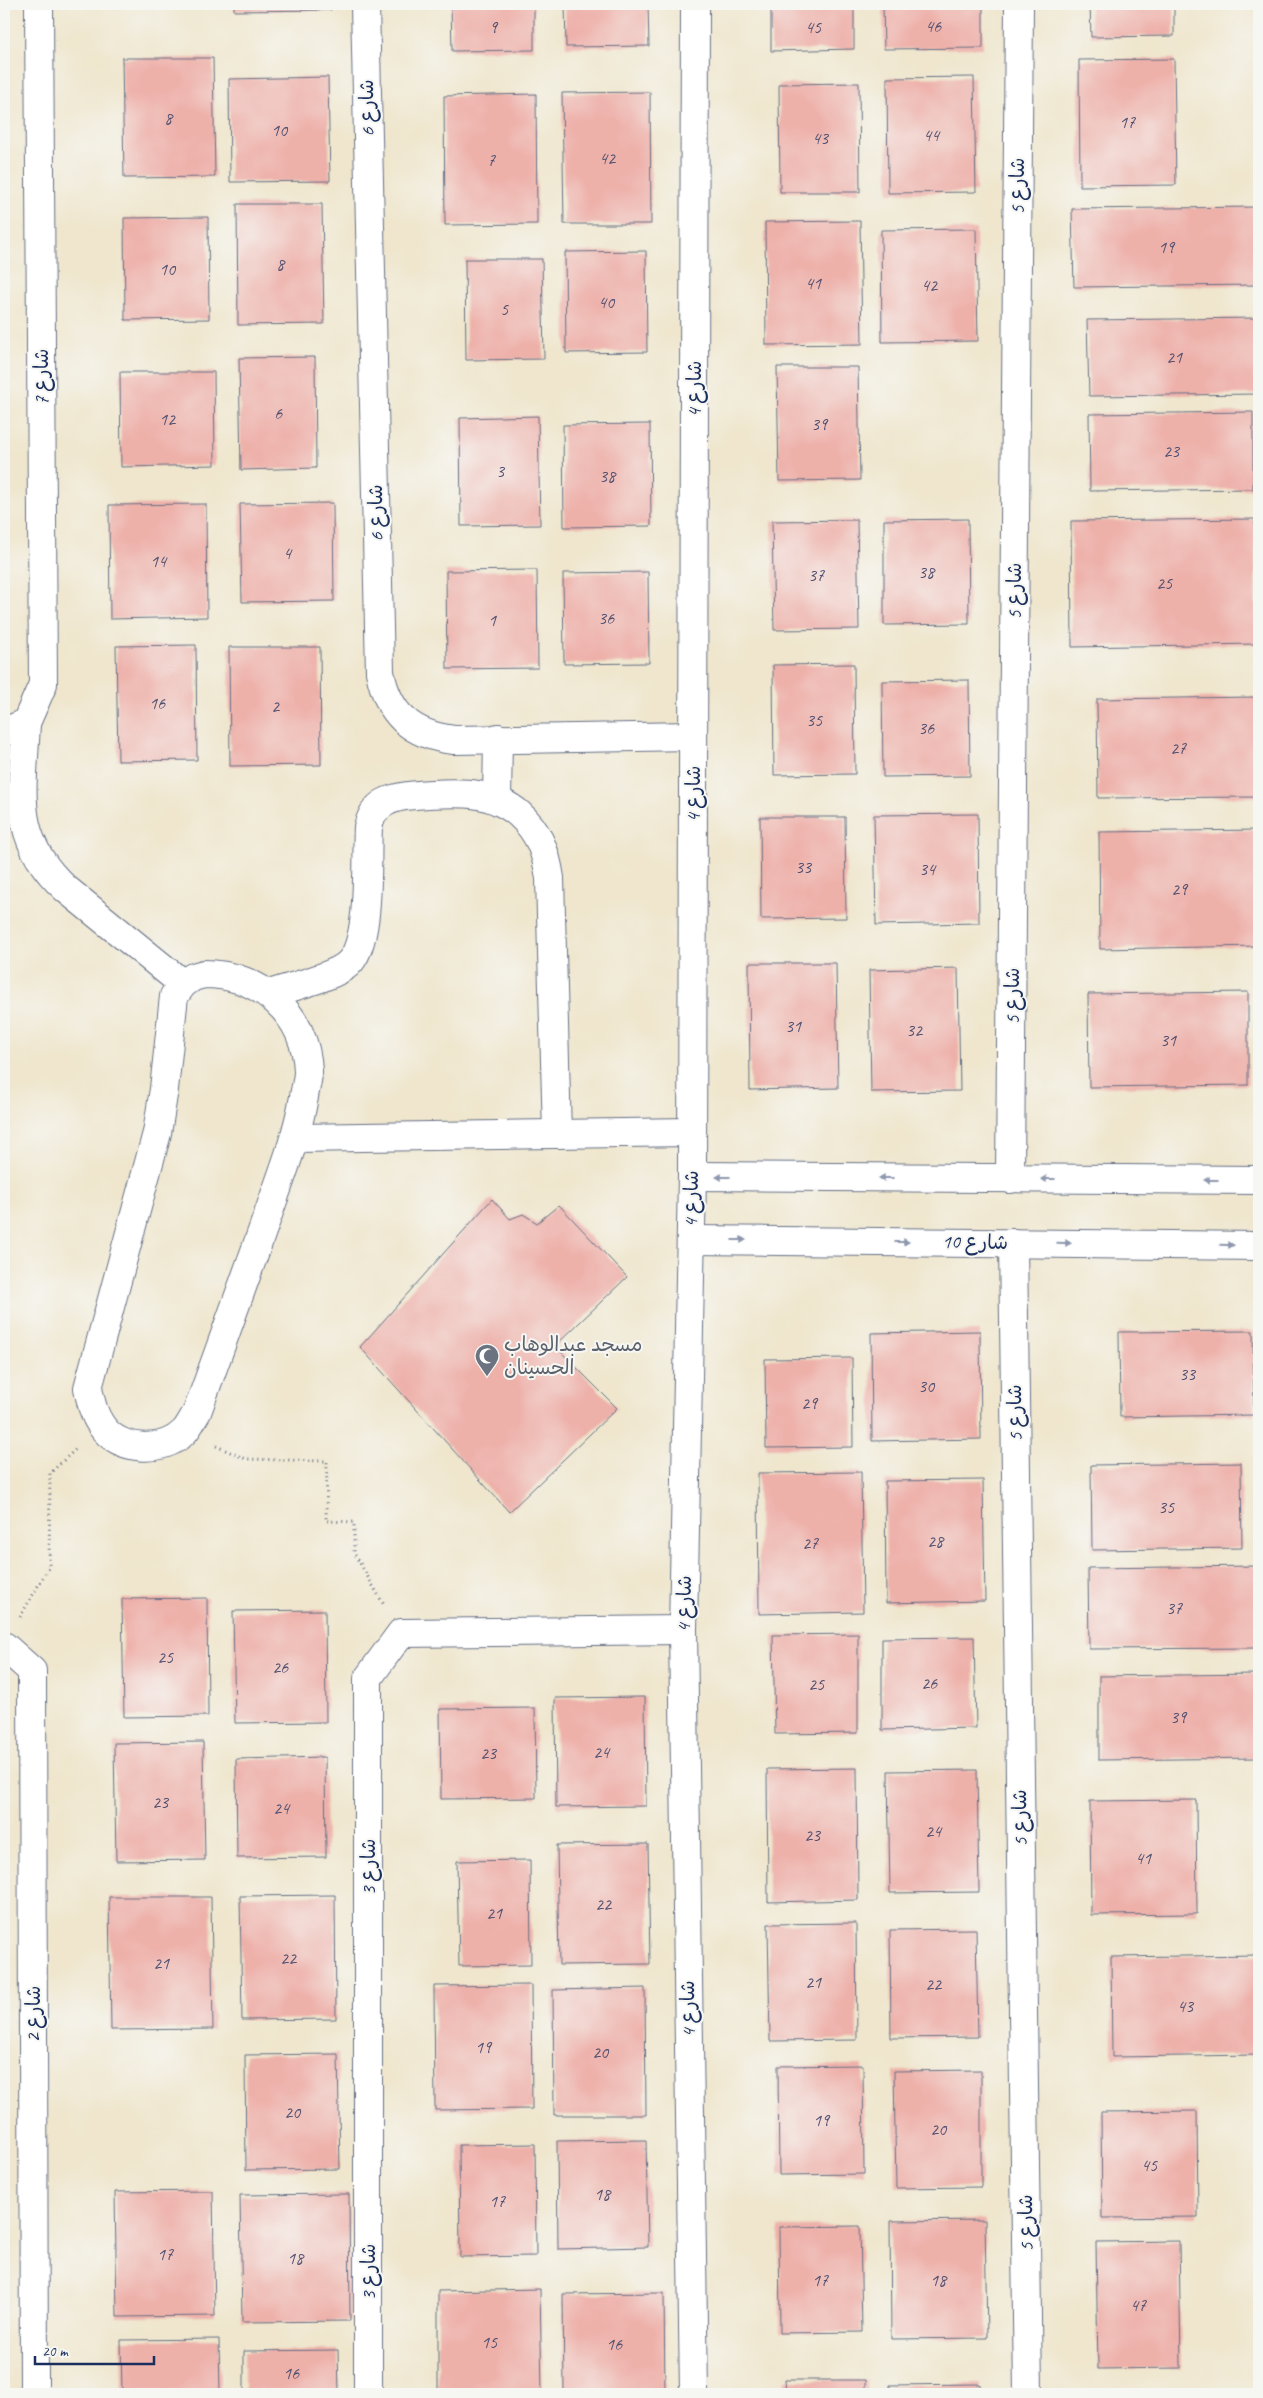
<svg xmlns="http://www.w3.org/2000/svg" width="1263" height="2398" viewBox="0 0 1263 2398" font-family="Caveat,'Playpen Sans Arabic',sans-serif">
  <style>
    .building { fill: #eeb1aa }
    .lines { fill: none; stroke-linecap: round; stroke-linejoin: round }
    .minor-casing { stroke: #656f85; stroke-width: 30 }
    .path { stroke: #656f85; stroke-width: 3; stroke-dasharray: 1 4; stroke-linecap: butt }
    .minor { stroke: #fff; stroke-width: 28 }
    .oneway { fill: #8d97ae }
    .labels { text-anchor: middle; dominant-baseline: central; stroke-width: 4; stroke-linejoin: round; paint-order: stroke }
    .number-label { font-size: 18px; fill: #505071 }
    .street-label { font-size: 20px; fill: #1b2f5e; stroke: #f6f6f2 }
    .worship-label { font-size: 20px; fill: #5b616d; stroke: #f6f6f2; text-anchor: start }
  </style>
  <rect width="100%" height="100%" fill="#f6f6f2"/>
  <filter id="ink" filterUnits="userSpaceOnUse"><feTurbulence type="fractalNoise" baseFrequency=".02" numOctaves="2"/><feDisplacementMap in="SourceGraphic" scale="10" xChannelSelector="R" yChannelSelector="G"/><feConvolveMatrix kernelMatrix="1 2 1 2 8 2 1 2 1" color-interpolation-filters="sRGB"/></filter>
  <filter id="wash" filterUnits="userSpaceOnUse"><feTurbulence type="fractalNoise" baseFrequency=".0096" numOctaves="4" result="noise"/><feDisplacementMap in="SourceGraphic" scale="20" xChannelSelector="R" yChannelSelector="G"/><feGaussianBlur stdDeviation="1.12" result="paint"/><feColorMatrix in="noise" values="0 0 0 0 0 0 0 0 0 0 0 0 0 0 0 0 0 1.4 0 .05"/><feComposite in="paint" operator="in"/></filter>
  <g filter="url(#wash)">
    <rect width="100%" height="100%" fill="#efe6cd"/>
    <g id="blocks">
      <g class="building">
        <polygon points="123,4 201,4 201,5 123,6"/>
        <polygon points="234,4 330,4 331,10 234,11"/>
        <polygon points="451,4 534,4 534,50 452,51"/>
        <polygon points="565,4 648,4 649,46 566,47"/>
        <polygon points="771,4 854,4 854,49 771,51"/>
        <polygon points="883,4 983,4 983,48 884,49"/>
        <polygon points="1090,4 1174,4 1174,36 1091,37"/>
        <polygon points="122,58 213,58 215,177 124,178"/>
        <polygon points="1174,59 1176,185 1080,186 1079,60"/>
        <polygon points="328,77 330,181 230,182 229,79"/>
        <polygon points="974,77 976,192 888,193 887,78"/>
        <polygon points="859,83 860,192 780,192 779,84"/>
        <polygon points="650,92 651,224 564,224 562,93"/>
        <polygon points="536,94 537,224 445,225 444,96"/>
        <polygon points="237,204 322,204 324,324 238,325"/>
        <polygon points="1259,207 1259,285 1074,287 1072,209"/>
        <polygon points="208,217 209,319 125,320 124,218"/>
        <polygon points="860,221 862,344 766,345 765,222"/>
        <polygon points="976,229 978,341 882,342 881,230"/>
        <polygon points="646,251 647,352 566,353 565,252"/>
        <polygon points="465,259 542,259 544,359 466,360"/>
        <polygon points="1259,318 1259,394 1089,396 1087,320"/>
        <polygon points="315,357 316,468 241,470 239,358"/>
        <polygon points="777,367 858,367 860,480 779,481"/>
        <polygon points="120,372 214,372 215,465 121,467"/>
        <polygon points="1253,412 1253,489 1090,491 1089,414"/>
        <polygon points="538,416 540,525 461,526 460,418"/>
        <polygon points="650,424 651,526 564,527 563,425"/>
        <polygon points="333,503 334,601 242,602 240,504"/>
        <polygon points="206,504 207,617 110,619 109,505"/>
        <polygon points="968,519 969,624 884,625 884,520"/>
        <polygon points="1255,519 1256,644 1072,647 1071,521"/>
        <polygon points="857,520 859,629 774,630 772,521"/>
        <polygon points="537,570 538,668 447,669 446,571"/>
        <polygon points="648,572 649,663 564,664 563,573"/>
        <polygon points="196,645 197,760 118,761 116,646"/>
        <polygon points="229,647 320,647 321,765 230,766"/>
        <polygon points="854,664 855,774 774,775 773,665"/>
        <polygon points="969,680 970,776 883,777 882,681"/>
        <polygon points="1258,697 1259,797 1098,798 1097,699"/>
        <polygon points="978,814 979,923 876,925 874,815"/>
        <polygon points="760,817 845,817 846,918 761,919"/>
        <polygon points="1259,830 1259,946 1100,949 1099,832"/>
        <polygon points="749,963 836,963 838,1088 750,1090"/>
        <polygon points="958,968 960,1091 871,1092 869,970"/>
        <polygon points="1248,992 1248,1085 1089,1087 1088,994"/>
        <polygon points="492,1199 510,1219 523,1214 537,1223 559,1205 627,1277 555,1346 617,1408 509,1512 360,1347"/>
        <polygon points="980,1331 981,1439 872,1441 871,1333"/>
        <polygon points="1253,1331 1254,1415 1120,1417 1119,1332"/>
        <polygon points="852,1358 853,1447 766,1448 765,1359"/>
        <polygon points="1241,1463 1242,1548 1092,1550 1091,1465"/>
        <polygon points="861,1472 863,1612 759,1614 758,1473"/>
        <polygon points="983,1480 985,1601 886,1603 885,1481"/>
        <polygon points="1259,1566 1259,1648 1089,1649 1088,1568"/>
        <polygon points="207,1598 208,1716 124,1717 122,1599"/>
        <polygon points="325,1610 326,1722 235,1723 233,1611"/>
        <polygon points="858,1634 858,1733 775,1734 773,1635"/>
        <polygon points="974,1637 976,1728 882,1730 882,1638"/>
        <polygon points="1256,1674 1257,1758 1099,1760 1099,1676"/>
        <polygon points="645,1697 646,1806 556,1807 555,1698"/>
        <polygon points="535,1708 536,1798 441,1799 440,1709"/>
        <polygon points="203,1742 205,1860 116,1861 114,1743"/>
        <polygon points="325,1757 326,1857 237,1858 236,1759"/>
        <polygon points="857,1768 858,1900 768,1902 767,1769"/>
        <polygon points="977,1770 979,1892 890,1893 888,1771"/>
        <polygon points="1196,1800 1197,1914 1091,1915 1090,1801"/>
        <polygon points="648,1844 650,1964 559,1965 557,1845"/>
        <polygon points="530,1860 531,1965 459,1966 457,1861"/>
        <polygon points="335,1895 336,2019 242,2020 240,1896"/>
        <polygon points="109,1897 211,1897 213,2029 111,2030"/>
        <polygon points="856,1923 857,2040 770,2041 768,1924"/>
        <polygon points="976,1929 978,2037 891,2038 890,1930"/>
        <polygon points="1259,1955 1259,2055 1112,2057 1111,1957"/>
        <polygon points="531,1985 532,2109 435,2110 434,1986"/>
        <polygon points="645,1988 646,2115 554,2115 553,1990"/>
        <polygon points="338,2054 340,2169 246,2170 245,2055"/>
        <polygon points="863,2065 864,2174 779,2175 778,2066"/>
        <polygon points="981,2070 981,2187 896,2188 894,2071"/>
        <polygon points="1197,2111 1198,2217 1102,2218 1101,2112"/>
        <polygon points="646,2140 648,2247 558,2249 557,2141"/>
        <polygon points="535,2144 536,2256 460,2257 459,2145"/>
        <polygon points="213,2191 215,2316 117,2317 115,2192"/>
        <polygon points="349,2194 350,2321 242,2322 240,2195"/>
        <polygon points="985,2220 987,2338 891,2339 890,2221"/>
        <polygon points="860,2226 862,2332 780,2333 779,2227"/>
        <polygon points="1179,2241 1181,2368 1098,2369 1096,2242"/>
        <polygon points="540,2289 542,2394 438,2394 438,2291"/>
        <polygon points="664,2293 665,2394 564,2394 563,2294"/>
        <polygon points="219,2339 220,2394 122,2394 121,2340"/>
        <polygon points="338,2350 339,2394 244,2394 244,2351"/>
        <polygon points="785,2380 866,2380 866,2394 786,2394"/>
        <polygon points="980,2384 980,2394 890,2394 890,2385"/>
      </g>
    </g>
  </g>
  <g filter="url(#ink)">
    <use href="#blocks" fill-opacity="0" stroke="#656f85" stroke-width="1"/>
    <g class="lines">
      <defs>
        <g id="minor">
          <path d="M 365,4 L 380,672 C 388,714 411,735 454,740 L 693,736"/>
          <path d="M 26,723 C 23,792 10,838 66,889 L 183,984"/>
          <polyline points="4,732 26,723 43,684 39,4"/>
          <polyline points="497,800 498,738"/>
          <path d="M 204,974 C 260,974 306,1014 308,1071 C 308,1080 305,1089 304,1097 C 297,1136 283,1172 270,1209 C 246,1277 221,1345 197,1412 C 193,1418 189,1427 184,1432 C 162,1454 118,1451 101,1425 C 93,1413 91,1402 88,1388 L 157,1133 L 164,1089 L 174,996 L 183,984 L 193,977 Z"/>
          <path d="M 270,994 C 290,987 334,977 348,964 C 372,943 366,859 368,827 C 371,815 376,806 388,801 C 403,793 461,792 478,795 C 492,797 509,805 519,814 C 539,832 546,852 550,878 L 557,1134"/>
          <polyline points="295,1138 692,1132"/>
          <polyline points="692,1176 1259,1180"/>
          <polyline points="1010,1179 1019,4"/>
          <polyline points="691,1240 1259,1246"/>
          <polyline points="1013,1243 1028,2394"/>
          <polyline points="4,1646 32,1671 34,2394"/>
          <polyline points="368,2394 368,1678 401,1633 683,1630"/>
          <polyline points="694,2394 683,1630 692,1176 695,4"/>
        </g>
      </defs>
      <use href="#minor" class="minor-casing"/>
      <g class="path">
        <polyline points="216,1446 246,1459 327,1461 326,1521 354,1522 354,1553 384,1605"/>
        <polyline points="20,1617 49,1567 50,1473 77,1448"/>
      </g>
      <use href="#minor" class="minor"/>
    </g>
    <defs><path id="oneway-solid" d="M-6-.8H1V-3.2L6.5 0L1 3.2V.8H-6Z" transform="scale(1.25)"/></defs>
    <g class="oneway">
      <use href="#oneway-solid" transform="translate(723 1177) rotate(-180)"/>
      <use href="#oneway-solid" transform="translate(886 1178) rotate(-180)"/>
      <use href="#oneway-solid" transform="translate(1048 1179) rotate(-180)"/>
      <use href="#oneway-solid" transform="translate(1211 1180) rotate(-180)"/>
      <use href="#oneway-solid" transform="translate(739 1240)"/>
      <use href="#oneway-solid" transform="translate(902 1242)"/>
      <use href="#oneway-solid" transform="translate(1064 1243) rotate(1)"/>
      <use href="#oneway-solid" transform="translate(1227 1245) rotate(1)"/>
    </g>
  </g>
  <defs>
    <symbol id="mosque-pin" viewBox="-11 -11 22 30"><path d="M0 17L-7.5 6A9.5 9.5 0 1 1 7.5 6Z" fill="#6b7280" stroke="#f6f6f2"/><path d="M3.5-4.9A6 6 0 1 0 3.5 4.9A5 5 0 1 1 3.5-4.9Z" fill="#fff"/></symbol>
  </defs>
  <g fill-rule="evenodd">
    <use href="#mosque-pin" x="473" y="1342" width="28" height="38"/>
  </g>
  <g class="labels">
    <g class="number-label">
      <text x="933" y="26">46</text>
      <text x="493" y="27">9</text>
      <text x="813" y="27">45</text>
      <text x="168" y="118">8</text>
      <text x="1127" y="122">17</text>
      <text x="279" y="130">10</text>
      <text x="931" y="135">44</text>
      <text x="820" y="138">43</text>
      <text x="607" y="158">42</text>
      <text x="491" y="160">7</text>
      <text x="1166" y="247">19</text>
      <text x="280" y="264">8</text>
      <text x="167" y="269">10</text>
      <text x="813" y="283">41</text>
      <text x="929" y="285">42</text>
      <text x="606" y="302">40</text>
      <text x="504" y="309">5</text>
      <text x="1174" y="357">21</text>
      <text x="278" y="413">6</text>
      <text x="167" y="419">12</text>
      <text x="819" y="424">39</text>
      <text x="1171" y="451">23</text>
      <text x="500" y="471">3</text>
      <text x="607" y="476">38</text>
      <text x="287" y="553">4</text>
      <text x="158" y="561">14</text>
      <text x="926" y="572">38</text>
      <text x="816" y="575">37</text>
      <text x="1164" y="583">25</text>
      <text x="606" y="618">36</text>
      <text x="492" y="620">1</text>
      <text x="157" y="703">16</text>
      <text x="275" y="706">2</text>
      <text x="814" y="720">35</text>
      <text x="926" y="728">36</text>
      <text x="1178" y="748">27</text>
      <text x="803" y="867">33</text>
      <text x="927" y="869">34</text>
      <text x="1179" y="889">29</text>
      <text x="793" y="1026">31</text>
      <text x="914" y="1030">32</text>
      <text x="1168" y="1040">31</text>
      <text x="1187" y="1374">33</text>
      <text x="926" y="1386">30</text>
      <text x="809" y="1403">29</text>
      <text x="1166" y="1507">35</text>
      <text x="935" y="1541">28</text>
      <text x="810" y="1543">27</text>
      <text x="1174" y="1608">37</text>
      <text x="165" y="1657">25</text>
      <text x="280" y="1667">26</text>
      <text x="929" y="1683">26</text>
      <text x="816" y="1684">25</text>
      <text x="1178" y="1717">39</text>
      <text x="601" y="1752">24</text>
      <text x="488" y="1753">23</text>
      <text x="160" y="1802">23</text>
      <text x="281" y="1808">24</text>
      <text x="933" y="1831">24</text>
      <text x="812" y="1835">23</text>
      <text x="1143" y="1858">41</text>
      <text x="603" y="1904">22</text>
      <text x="494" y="1913">21</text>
      <text x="288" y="1958">22</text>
      <text x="161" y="1963">21</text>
      <text x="813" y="1982">21</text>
      <text x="933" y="1984">22</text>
      <text x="1185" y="2006">43</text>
      <text x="483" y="2047">19</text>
      <text x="600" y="2052">20</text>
      <text x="292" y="2112">20</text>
      <text x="821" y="2120">19</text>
      <text x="938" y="2129">20</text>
      <text x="1149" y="2165">45</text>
      <text x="602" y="2194">18</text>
      <text x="497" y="2201">17</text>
      <text x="165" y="2254">17</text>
      <text x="295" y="2258">18</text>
      <text x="820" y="2280">17</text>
      <text x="938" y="2280">18</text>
      <text x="1138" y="2305">47</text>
      <text x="489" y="2342">15</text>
      <text x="614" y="2344">16</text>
      <text x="291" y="2373">16</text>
    </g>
    <g class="street-label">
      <text transform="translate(367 108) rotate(-91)">شارع 6</text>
      <text transform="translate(1017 186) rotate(-90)">شارع 5</text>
      <text transform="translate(41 377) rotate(-90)">شارع 7</text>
      <text transform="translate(694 389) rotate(-90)">شارع 4</text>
      <text transform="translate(376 513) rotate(-91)">شارع 6</text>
      <text transform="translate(1014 591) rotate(-90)">شارع 5</text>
      <text transform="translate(693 794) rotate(-90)">شارع 4</text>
      <text transform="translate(1012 996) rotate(-90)">شارع 5</text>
      <text transform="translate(691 1199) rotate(-89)">شارع 4</text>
      <text transform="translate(975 1242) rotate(1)">شارع 10</text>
      <text transform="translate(1015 1413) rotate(-91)">شارع 5</text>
      <text transform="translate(684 1604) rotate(-89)">شارع 4</text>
      <text transform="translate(1020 1818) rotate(-91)">شارع 5</text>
      <text transform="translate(368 1867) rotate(-90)">شارع 3</text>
      <text transform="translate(688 2009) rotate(-91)">شارع 4</text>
      <text transform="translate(33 2014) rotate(-90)">شارع 2</text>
      <text transform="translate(1026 2223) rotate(-91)">شارع 5</text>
      <text transform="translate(368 2272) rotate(-90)">شارع 3</text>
    </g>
    <g class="worship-label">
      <text x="504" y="1344">مسجد عبدالوهاب<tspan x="504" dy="23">الحسينان</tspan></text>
    </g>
  </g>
  <rect width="1263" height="2398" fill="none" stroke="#f6f6f2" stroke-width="20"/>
  <path d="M35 2356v8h119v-8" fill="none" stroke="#1b2f5e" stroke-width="2.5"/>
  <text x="42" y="2356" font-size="15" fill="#1b2f5e" stroke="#f6f6f2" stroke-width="4" paint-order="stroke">20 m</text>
</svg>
